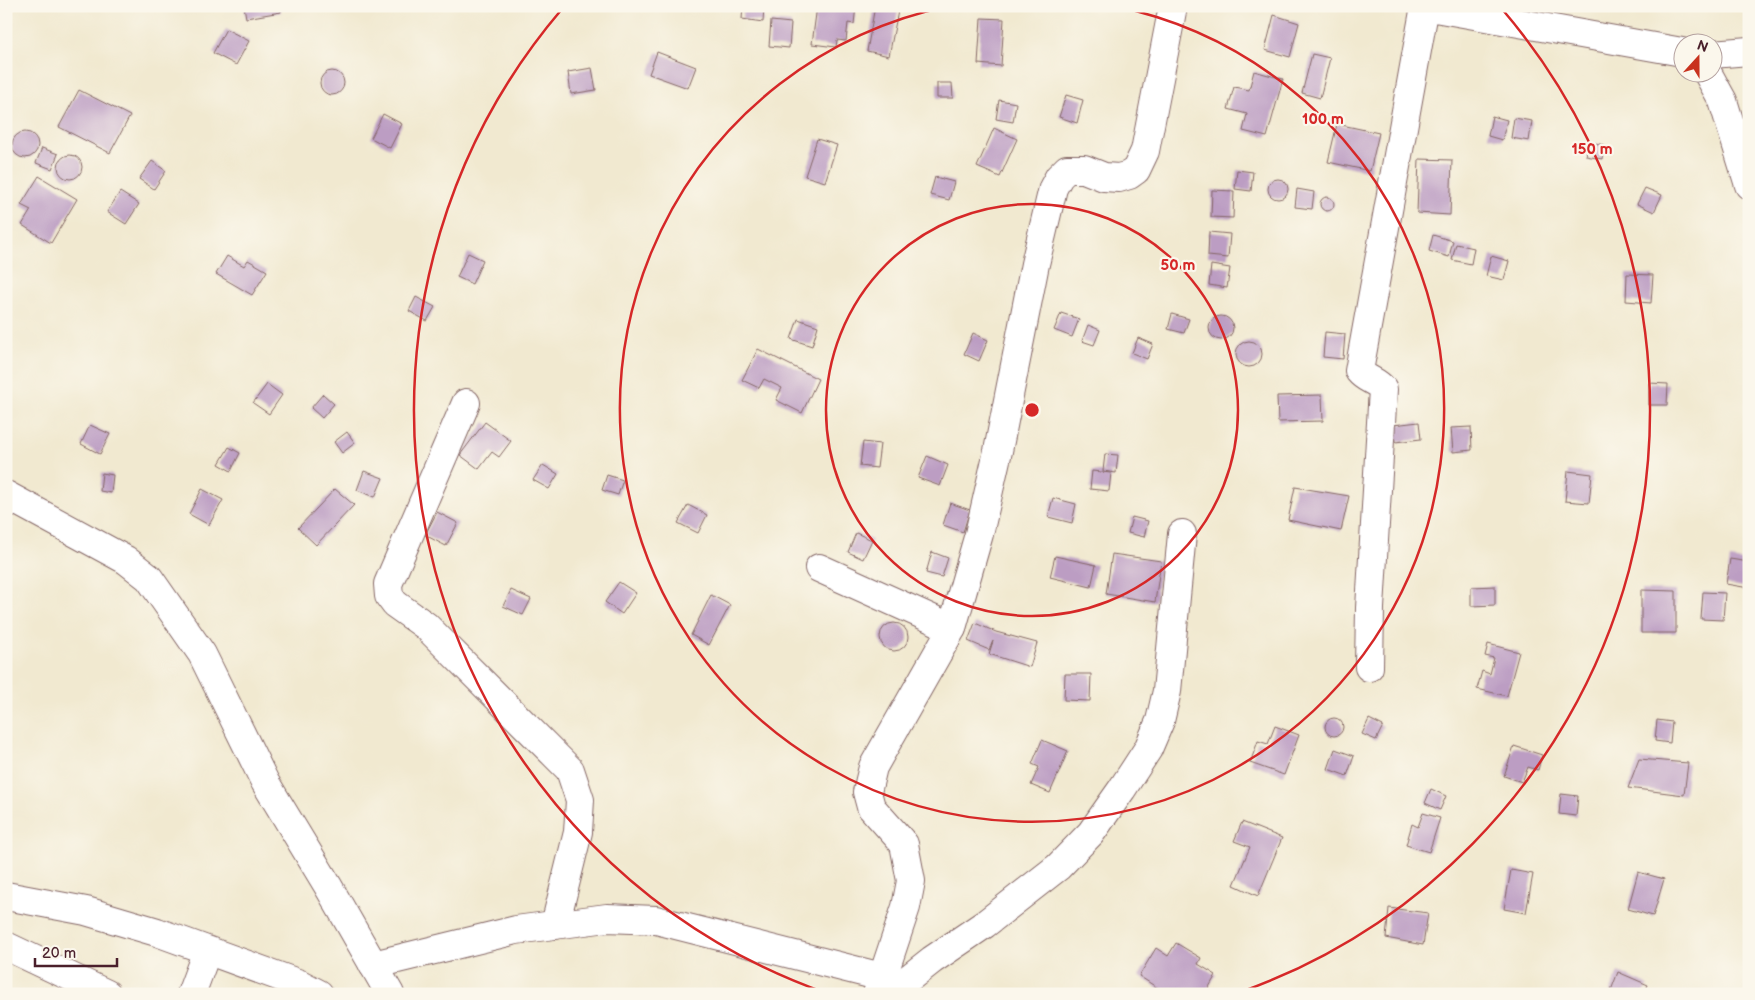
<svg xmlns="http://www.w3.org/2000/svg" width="1755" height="1000" viewBox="0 0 1755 1000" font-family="'Balsamiq Sans',sans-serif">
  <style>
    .building { fill: #bc9dc3 }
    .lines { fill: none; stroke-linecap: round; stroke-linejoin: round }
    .minor-casing { stroke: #846665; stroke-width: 30 }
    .minor { stroke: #fff; stroke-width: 28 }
    .ring { fill: none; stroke: #d62828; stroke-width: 2.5 }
    .centre { fill: #d62828; stroke: #fbf7ec; stroke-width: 2.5 }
    .ring-label { font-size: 15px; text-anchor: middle; font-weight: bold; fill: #d62828; stroke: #fbf7ec; stroke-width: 4.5; stroke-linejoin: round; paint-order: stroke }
  </style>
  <rect width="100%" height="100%" fill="#fbf7ec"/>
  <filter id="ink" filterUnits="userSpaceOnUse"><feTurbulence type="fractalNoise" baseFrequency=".02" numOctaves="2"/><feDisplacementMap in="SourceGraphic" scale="10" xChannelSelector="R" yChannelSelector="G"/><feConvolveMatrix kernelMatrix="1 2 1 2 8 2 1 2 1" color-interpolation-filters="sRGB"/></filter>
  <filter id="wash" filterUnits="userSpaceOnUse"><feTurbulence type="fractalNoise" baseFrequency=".0096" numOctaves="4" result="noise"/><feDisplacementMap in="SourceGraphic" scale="20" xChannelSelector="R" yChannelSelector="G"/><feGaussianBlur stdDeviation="1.12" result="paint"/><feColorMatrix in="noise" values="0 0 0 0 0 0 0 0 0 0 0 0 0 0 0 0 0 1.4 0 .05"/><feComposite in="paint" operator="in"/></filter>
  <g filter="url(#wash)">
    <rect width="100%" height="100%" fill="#f1e9d0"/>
    <g id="blocks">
      <g class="building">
        <polygon points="244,6 280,6 281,12 246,18"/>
        <polygon points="743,6 764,6 763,22 742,19"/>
        <polygon points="817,6 856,6 854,24 848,23 846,41 837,40 836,47 812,44"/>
        <polygon points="875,6 899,6 889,56 867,51"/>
        <polygon points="1274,15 1299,23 1290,57 1265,50"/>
        <polygon points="981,18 1004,19 1001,66 978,64"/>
        <polygon points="771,21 791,23 789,48 769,46"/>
        <polygon points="226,29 249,41 236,65 213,53"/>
        <polygon points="657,52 696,67 688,88 649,74"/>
        <polygon points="1312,54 1330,58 1320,98 1302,93"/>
        <polygon points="592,68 596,90 571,94 568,72"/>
        <polygon points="1254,71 1283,79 1267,137 1243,131 1247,114 1228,109 1234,87 1249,90"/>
        <circle cx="332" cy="83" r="12"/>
        <polygon points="937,83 952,83 953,98 937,98"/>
        <polygon points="79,90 130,116 110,153 59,127"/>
        <polygon points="1066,95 1083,100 1077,123 1059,117"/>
        <polygon points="999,100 1016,103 1013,122 996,119"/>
        <polygon points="383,114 402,124 390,148 371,138"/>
        <polygon points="1492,116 1507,120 1502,140 1488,136"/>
        <polygon points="1514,118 1532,121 1529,141 1511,138"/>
        <polygon points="1337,124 1379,133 1370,171 1328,162"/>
        <polygon points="994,128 1017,139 1000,177 977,167"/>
        <circle cx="25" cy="145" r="13"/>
        <polygon points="817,139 837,145 825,182 805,176"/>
        <polygon points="1589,142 1604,145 1602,159 1586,156"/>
        <polygon points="42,148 58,154 52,169 36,163"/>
        <circle cx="70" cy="167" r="12"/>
        <polygon points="1419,159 1452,160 1450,215 1417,213"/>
        <polygon points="152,161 166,171 154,189 139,179"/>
        <polygon points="1237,170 1253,172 1251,191 1235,189"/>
        <polygon points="39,176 77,199 51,243 22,225 31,210 21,205"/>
        <polygon points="935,177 954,182 949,200 930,195"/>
        <circle cx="1278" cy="189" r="10"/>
        <polygon points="1645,188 1662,195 1654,212 1637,204"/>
        <polygon points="1297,189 1314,192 1312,209 1295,207"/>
        <polygon points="1212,190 1234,191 1233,218 1211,217"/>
        <polygon points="120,192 139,204 126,224 107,212"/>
        <circle cx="1327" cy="204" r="7"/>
        <polygon points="1209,232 1230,234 1228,258 1208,256"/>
        <polygon points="1433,235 1453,241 1449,257 1429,251"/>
        <polygon points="1456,244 1474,248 1471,264 1452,260"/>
        <polygon points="468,253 483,260 472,284 457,277"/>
        <polygon points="227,256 244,266 248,260 267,271 252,295 216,274"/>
        <polygon points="1491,256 1509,261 1504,280 1486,276"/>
        <polygon points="1211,265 1230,268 1227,288 1209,285"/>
        <polygon points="1627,274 1653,275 1651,303 1626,301"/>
        <polygon points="416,297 435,307 427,321 409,311"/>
        <polygon points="1061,313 1079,319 1072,337 1054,330"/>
        <polygon points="1172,314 1189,319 1184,333 1168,329"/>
        <circle cx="1221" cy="328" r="12"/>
        <polygon points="798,319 818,326 812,346 791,339"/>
        <polygon points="1088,325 1100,330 1094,345 1082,341"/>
        <polygon points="1325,332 1345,334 1343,359 1323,357"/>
        <polygon points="973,333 988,340 979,361 964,354"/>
        <polygon points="1138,338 1153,344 1147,359 1132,353"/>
        <circle cx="1249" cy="354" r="13"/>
        <polygon points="758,349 818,379 802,413 776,400 782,388 764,379 759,388 742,380"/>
        <polygon points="1649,383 1668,384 1667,405 1649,405"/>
        <polygon points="267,384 282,395 269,414 253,403"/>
        <polygon points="323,394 334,404 322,418 311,408"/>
        <polygon points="1322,395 1323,421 1278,422 1277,396"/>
        <polygon points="485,422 511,441 499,457 492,452 479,469 460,455"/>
        <polygon points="1419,422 1421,439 1395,442 1393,425"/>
        <polygon points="90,425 110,434 100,454 81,444"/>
        <polygon points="1471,427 1472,450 1453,452 1451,428"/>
        <polygon points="347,432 355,443 342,453 334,442"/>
        <polygon points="863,442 880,444 877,468 860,466"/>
        <polygon points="229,447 240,453 231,471 219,464"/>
        <polygon points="1105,454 1118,455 1116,473 1103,471"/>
        <polygon points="927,456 948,465 940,486 918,478"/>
        <polygon points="543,465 558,474 549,489 533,480"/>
        <polygon points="364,471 383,478 375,497 357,490"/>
        <polygon points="1092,471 1111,473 1109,491 1090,489"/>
        <polygon points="1568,471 1592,474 1589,503 1565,501"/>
        <polygon points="102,473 113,475 111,493 100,491"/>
        <polygon points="607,475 623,480 618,495 602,490"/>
        <polygon points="1295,487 1349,496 1341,531 1288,520"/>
        <polygon points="202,489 223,500 209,525 189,514"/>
        <polygon points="335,489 354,505 316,545 298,528"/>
        <polygon points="1053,498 1076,504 1072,523 1048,517"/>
        <polygon points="950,503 970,510 963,532 943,525"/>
        <polygon points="688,505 707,515 698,533 678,523"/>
        <polygon points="437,512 458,523 446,546 425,535"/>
        <polygon points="1132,517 1148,521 1144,537 1128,533"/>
        <polygon points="856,533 872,540 863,559 848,552"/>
        <polygon points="932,552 948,558 942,577 926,573"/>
        <polygon points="1112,554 1161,561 1155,602 1106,594"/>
        <polygon points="1055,556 1096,565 1091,587 1050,577"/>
        <polygon points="1730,559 1749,562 1749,588 1726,584"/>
        <polygon points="619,582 636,593 622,614 605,602"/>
        <polygon points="1495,586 1495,605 1471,606 1471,587"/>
        <polygon points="511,590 531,599 523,615 503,606"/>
        <polygon points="1641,590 1676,591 1676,633 1641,633"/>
        <polygon points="1703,592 1725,593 1723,620 1701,619"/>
        <polygon points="711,595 730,605 709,645 691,635"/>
        <circle cx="894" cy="637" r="14"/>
        <polygon points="975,623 996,632 1037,643 1030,667 989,654 993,641 989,650 968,641"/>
        <polygon points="1488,644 1519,652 1507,696 1477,689 1482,671 1490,674 1494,658 1485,656"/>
        <polygon points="1065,674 1091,674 1090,701 1064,700"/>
        <circle cx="1334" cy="727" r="9"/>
        <polygon points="1369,719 1383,726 1376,740 1362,734"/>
        <polygon points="1657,720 1672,722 1670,743 1655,741"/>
        <polygon points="1275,726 1299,735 1284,775 1250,763 1258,741 1268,744"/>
        <polygon points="1042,740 1068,751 1050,793 1031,785 1039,767 1032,764"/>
        <polygon points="1514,746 1542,755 1538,770 1528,767 1522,782 1504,776"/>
        <polygon points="1335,749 1354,756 1347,776 1328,769"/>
        <polygon points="1639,759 1688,763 1684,795 1628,788"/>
        <polygon points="1431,789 1446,796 1440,810 1425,803"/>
        <polygon points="1561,794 1578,796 1576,816 1559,814"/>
        <polygon points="1423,813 1440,818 1429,852 1406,845 1412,824 1418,827"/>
        <polygon points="1242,822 1282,838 1258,896 1234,885 1250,847 1234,841"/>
        <polygon points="1511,870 1533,874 1526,913 1504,909"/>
        <polygon points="1638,872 1664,879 1653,916 1628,909"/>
        <polygon points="1389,908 1428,913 1423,945 1386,938"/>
        <polygon points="1176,943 1201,958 1198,964 1216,975 1205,994 1167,994 1139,976 1156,948 1168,956"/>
        <polygon points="1618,972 1648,985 1644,994 1610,993"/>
      </g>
    </g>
  </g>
  <g filter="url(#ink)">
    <use href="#blocks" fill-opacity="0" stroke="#846665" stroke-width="1"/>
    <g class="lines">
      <defs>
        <g id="minor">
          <polyline points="1424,6 1682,52"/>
          <polyline points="1712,54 1749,51"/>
          <polyline points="1707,72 1723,101 1749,185"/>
          <polyline points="466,403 388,584 389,596 395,604 426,626 570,770 580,800 578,832 555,925"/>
          <polyline points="6,495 126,560 149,578 202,654 265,782 328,886 390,994"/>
          <polyline points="819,568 952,628"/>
          <path d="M 1369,667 L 1370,608 L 1383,389 C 1376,380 1366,380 1359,371 L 1425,6"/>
          <polyline points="6,896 86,911 157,932 300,984 319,994"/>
          <polyline points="6,946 107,994"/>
          <polyline points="373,965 516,930 607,918 656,920 882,977"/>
          <polyline points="191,994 207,951"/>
          <polyline points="877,994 906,907 911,881 904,844 871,807 867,792 873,767 952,628 979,534 998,451 1035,264 1053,188 1059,177 1067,169 1084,169 1104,177 1119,178 1129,175 1136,170 1145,151 1173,6"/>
          <polyline points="889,994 932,960 985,924 1058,867 1091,833 1122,789 1148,749 1160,721 1167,691 1182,534"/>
        </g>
      </defs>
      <use href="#minor" class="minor-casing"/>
      <use href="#minor" class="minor"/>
    </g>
  </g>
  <g class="ring">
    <circle cx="1032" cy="410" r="206"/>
    <path d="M1114 6A412 412 0 1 1 950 6"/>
    <path d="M826 993A618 618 0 0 1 562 9M1502 9A618 618 0 0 1 1238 993"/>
  </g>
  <circle cx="1032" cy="410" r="8" class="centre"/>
  <g class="ring-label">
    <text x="1323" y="124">100 m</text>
    <text x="1592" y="154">150 m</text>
    <text x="1178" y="270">50 m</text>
  </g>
  <rect width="1755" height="1000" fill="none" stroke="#fbf7ec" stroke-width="25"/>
  <g transform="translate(1698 58) rotate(21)"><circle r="24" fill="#fbf7ec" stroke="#b4a19f"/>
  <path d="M0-4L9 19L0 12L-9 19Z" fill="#c8321e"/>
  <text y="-8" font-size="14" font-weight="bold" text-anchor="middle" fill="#4a1f2b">N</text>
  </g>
  <path d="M35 958v8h82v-8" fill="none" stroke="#4a1f2b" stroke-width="2.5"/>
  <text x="42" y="958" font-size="15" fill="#4a1f2b" stroke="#fbf7ec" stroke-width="4" paint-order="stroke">20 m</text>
</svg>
